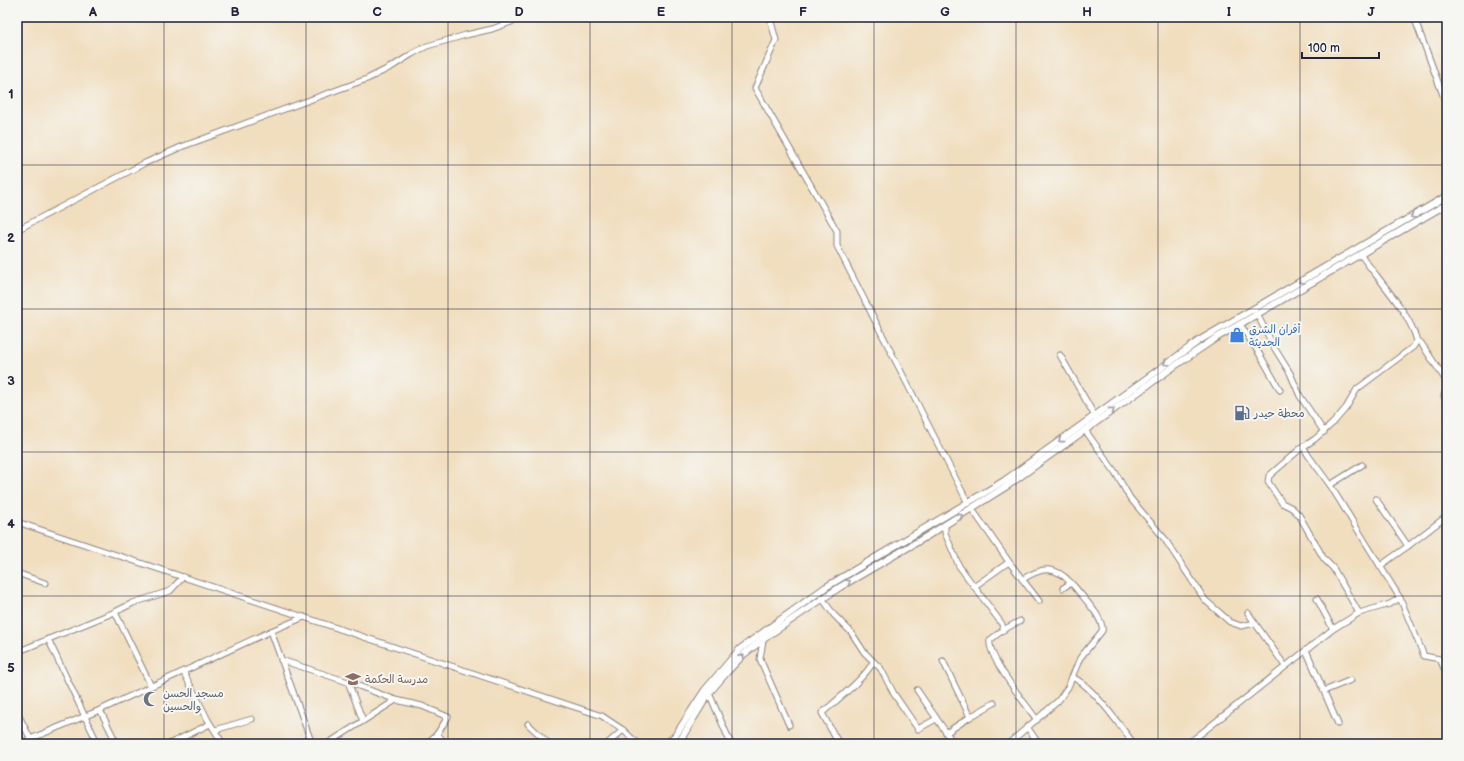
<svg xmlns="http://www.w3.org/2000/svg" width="1464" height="761" viewBox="0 0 1464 761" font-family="'Balsamiq Sans','Playpen Sans Arabic',sans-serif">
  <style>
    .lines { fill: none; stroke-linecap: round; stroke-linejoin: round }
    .minor-casing { stroke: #8a807d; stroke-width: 7 }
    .major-casing { stroke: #8a807d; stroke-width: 8 }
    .minor { stroke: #fff; stroke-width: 5 }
    .major { stroke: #fff; stroke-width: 6 }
    .oneway { stroke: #9c9ca7 }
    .grid { fill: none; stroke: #22223b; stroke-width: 1; stroke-opacity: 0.55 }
    .labels { text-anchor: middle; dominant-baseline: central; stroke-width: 4; stroke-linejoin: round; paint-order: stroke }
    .shop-label { font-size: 11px; fill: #366cbe; stroke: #f6f6f2; text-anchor: start }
    .service-label { font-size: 11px; fill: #4e5e75; stroke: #f6f6f2; text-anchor: start }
    .education-label { font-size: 11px; fill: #785e54; stroke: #f6f6f2; text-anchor: start }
    .worship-label { font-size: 11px; fill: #5b616d; stroke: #f6f6f2; text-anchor: start }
    .neatline { fill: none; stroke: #22223b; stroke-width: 1.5 }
    .grid-label { font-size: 13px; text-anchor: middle; font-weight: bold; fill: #22223b }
  </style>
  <rect width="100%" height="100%" fill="#f6f6f2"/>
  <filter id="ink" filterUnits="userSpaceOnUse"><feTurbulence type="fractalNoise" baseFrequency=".025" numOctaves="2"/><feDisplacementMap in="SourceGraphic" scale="8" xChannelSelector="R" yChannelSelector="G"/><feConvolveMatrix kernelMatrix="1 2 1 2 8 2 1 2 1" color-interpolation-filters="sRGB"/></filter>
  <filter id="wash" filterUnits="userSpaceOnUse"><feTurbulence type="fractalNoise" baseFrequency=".012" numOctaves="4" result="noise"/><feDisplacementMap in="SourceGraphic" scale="16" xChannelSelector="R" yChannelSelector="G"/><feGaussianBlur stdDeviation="0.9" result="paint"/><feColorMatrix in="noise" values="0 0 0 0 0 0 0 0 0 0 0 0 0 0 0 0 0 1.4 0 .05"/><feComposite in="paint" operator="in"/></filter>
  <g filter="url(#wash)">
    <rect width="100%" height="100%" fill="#f1debf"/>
  </g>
  <g filter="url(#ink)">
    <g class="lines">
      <defs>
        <g id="minor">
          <polyline points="1414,17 1447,106"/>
          <polyline points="771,22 776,40 755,88 837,231 837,246 968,503"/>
          <polyline points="17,230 145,163 181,147 367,79 393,66 412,54 427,46 466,35 492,29 525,17"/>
          <path d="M 1361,255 C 1379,281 1409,311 1417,341 L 1421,343 L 1447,382"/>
          <polyline points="1257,314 1275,349 1290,373 1300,396 1324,432"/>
          <polyline points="1240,324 1260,355 1280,390"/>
          <polyline points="1060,355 1096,418"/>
          <polyline points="1447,389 1444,396 1447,405"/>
          <polyline points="1085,430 1115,472 1130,498 1164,538 1205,600 1230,622 1241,626 1255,623"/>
          <polyline points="1303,446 1308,455 1330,485 1400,598"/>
          <polyline points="1330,485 1362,465"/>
          <polyline points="1376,499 1408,546"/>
          <polyline points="972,509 1009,562 1039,601"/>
          <polyline points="17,522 602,716 623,730 638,744"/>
          <polyline points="945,526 945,533 959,566 1002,624 1003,630"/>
          <polyline points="1380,566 1408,546 1447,516"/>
          <polyline points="17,573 45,583"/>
          <path d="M 1023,579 C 1042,567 1055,565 1071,583"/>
          <polyline points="975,586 1009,562"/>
          <polyline points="822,598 834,615 851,632 864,652 881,669 894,694 918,729 936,719"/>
          <polyline points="1317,599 1333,629"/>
          <polyline points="115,612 151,686"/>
          <polyline points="1248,613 1285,666"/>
          <polyline points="1359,613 1333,568 1324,559 1299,515 1292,508 1282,503 1268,482 1269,476 1300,449 1315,439 1333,423 1346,408 1357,389 1413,347 1417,341"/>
          <path d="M 1020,621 L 1003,630 L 990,640 C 987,657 1026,704 1037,720"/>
          <polyline points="271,631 312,744"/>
          <polyline points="48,639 98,744"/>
          <polyline points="763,640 760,659 789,725"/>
          <polyline points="1306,650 1338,724"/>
          <polyline points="17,652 115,612 133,603 170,591 183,577"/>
          <polyline points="281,660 348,682 396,700"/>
          <polyline points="943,661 970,717 946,733"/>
          <polyline points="183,671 208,720 223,744"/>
          <path d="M 1072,677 C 1093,686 1120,726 1134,744"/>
          <polyline points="348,682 363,721"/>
          <polyline points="917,690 954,744"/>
          <polyline points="1324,691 1351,680"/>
          <polyline points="709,693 731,744"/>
          <polyline points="100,710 117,744"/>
          <polyline points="19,716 33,744"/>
          <polyline points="970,717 994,703"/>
          <polyline points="528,724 549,744"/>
          <polyline points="1027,727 1039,744"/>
          <polyline points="215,730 252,719"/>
          <polyline points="437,734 446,744"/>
          <polyline points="18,744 100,710 271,631 304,617"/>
          <polyline points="169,744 210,724"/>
          <polyline points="327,744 396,700 422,706 448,717 437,734 426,744"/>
          <polyline points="607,744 623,730"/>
          <path d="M 839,744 L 822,713 C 837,700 865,678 873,662"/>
          <path d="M 1008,744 L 1058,701 L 1068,687 L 1080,658 L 1102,631 C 1105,619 1081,595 1074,586 L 1071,583 L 1063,588"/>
          <polyline points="1185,744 1194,739 1333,629 1359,613 1390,604 1400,598 1424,656 1440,659 1447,675"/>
        </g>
        <g id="major">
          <polyline points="666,744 675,736 705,690 740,649 826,587 1004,481 1200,340 1447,196"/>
          <polyline points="678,744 709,693 727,672 744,654 769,635 840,587 924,538 1007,486 1176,365 1216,338 1447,204"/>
        </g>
      </defs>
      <use href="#minor" class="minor-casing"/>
      <use href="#major" class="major-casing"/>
      <use href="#minor" class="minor"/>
      <use href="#major" class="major"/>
    </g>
    <defs><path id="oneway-chevron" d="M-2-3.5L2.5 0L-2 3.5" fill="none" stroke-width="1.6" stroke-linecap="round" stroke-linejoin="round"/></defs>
    <g class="oneway">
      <use href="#oneway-chevron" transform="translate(1413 216) rotate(150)"/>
      <use href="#oneway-chevron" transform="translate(1301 281) rotate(150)"/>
      <use href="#oneway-chevron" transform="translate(1166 363) rotate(145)"/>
      <use href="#oneway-chevron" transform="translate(1112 410) rotate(-36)"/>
      <use href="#oneway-chevron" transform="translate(1061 440) rotate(144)"/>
      <use href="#oneway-chevron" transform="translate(960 516) rotate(-32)"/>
      <use href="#oneway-chevron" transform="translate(848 582) rotate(-31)"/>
      <use href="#oneway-chevron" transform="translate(742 657) rotate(-48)"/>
    </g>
  </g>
  <path class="grid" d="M 164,17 L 164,744M 306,17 L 306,744M 448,17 L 448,744M 590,17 L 590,744M 732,17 L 732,744M 874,17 L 874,744M 1016,17 L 1016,744M 1158,17 L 1158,744M 1300,17 L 1300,744M 17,165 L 1447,165M 17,309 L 1447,309M 17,452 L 1447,452M 17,596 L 1447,596"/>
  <defs>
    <symbol id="shop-bare" viewBox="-9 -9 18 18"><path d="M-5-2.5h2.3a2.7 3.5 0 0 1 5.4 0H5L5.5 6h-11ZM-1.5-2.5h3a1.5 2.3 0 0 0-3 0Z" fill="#3f7fe0" stroke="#f6f6f2" stroke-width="2.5" paint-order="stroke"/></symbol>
    <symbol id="fuel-bare" viewBox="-9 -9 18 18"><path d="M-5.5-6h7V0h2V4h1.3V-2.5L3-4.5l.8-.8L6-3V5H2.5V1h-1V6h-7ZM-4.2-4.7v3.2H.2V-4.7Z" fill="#5c6f8a" stroke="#f6f6f2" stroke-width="2.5" paint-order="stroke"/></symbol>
    <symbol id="school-bare" viewBox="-9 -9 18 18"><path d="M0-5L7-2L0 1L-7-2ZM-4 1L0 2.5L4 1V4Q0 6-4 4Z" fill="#8d6e63" stroke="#f6f6f2" stroke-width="2.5" paint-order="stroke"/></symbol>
    <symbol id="mosque-bare" viewBox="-9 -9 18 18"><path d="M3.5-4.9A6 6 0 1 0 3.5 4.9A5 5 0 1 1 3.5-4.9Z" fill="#6b7280" stroke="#f6f6f2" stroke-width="2.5" paint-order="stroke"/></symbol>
  </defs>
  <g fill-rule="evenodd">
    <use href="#shop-bare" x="1226" y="324" width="22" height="22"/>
    <use href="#fuel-bare" x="1231" y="402" width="22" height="22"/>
    <use href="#school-bare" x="342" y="668" width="22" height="22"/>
    <use href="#mosque-bare" x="140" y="688" width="22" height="22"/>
  </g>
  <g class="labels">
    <g class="shop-label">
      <text x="1249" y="329">أفران الشرق<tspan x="1249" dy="13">الحديثة</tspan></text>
    </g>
    <g class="service-label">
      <text x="1254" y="413">محطة حيدر</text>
    </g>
    <g class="education-label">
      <text x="365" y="679">مدرسة الحكمة</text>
    </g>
    <g class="worship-label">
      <text x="163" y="693">مسجد الحسن<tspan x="163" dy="13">والحسين</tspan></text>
    </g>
  </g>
  <rect width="1464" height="761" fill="none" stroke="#f6f6f2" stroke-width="44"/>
  <path d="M1302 52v6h77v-6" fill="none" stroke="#22223b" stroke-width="2"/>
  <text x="1308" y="52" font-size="12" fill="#22223b" stroke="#f6f6f2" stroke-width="3" paint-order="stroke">100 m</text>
  <rect x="22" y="22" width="1420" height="717" class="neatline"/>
  <g class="grid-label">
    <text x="93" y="16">A</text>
    <text x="235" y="16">B</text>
    <text x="377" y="16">C</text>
    <text x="519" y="16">D</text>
    <text x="661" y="16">E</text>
    <text x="803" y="16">F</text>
    <text x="945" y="16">G</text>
    <text x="1087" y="16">H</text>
    <text x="1229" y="16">I</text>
    <text x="1371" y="16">J</text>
    <text x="11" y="98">1</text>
    <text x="11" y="242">2</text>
    <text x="11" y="385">3</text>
    <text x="11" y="528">4</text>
    <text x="11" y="672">5</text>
  </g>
</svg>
